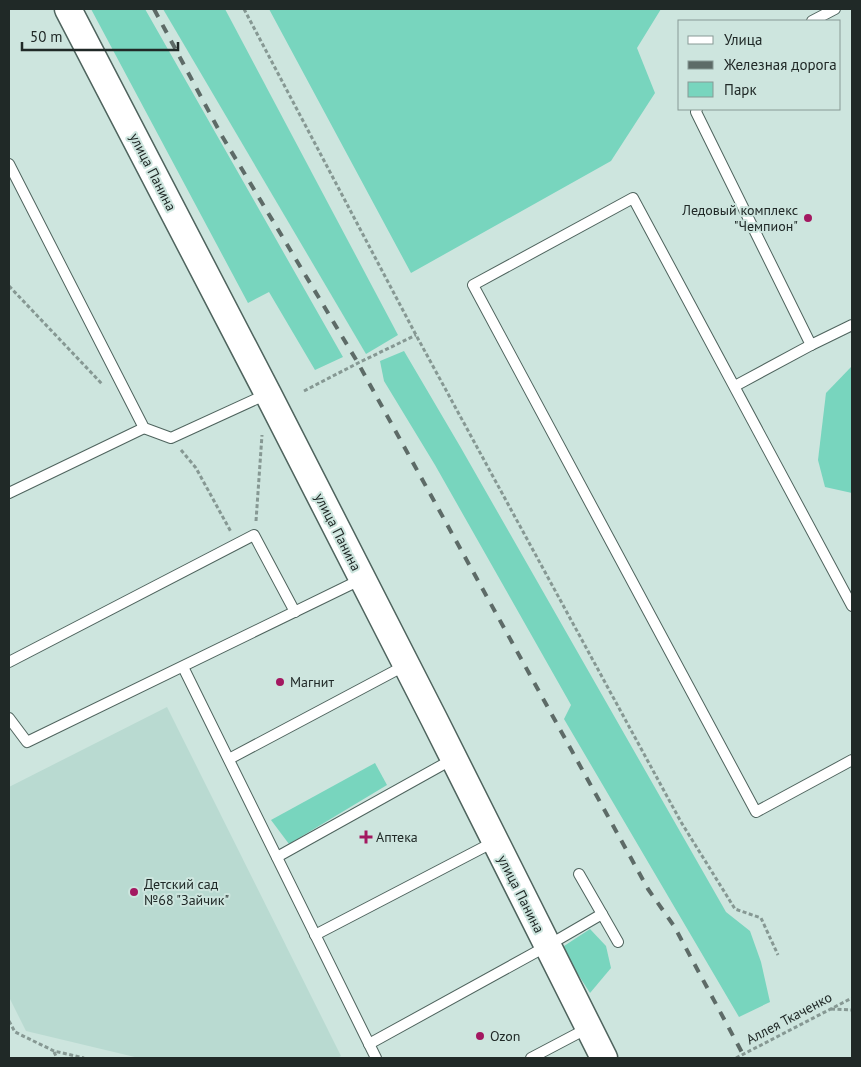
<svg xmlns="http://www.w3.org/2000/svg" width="861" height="1067" viewBox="0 0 861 1067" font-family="'PT Sans',sans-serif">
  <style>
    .built { fill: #b9dad1 }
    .green { fill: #78d5be }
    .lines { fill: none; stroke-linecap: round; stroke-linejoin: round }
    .service-casing { stroke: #4f645e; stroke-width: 12 }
    .tertiary-casing { stroke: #4f645e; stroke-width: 29 }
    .path { stroke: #869893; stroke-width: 3; stroke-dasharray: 4 2.5; stroke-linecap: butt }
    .service { stroke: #fff; stroke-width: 10 }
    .tertiary { stroke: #fff; stroke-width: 26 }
    .rail { stroke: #5d6b67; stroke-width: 4; stroke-dasharray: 9 9; stroke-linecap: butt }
    .poi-dot { fill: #a31860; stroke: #cde5de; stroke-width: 2 }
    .labels { text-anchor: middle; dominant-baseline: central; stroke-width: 4; stroke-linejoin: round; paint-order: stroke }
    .street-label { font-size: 14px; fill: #202927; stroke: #cde5de }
    .poi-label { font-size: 14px; fill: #202927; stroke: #cde5de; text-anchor: start }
  </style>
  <rect width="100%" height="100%" fill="#cde5de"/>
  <polygon class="built" points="167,707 341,1056 337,1058 139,1058 26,1031 9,997 9,787"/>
  <g class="green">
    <polygon points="91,9 145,9 343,357 315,370 269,292 248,303"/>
    <polygon points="163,9 225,9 398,335 366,354"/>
    <polygon points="269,9 661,9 637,48 655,93 611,161 411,273"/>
    <polygon points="404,351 461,448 726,912 750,931 761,962 770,1002 739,1017 564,719 571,705 435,465 384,381 380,361"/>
    <polygon points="852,366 852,493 825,487 818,460 826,393"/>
    <polygon points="375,763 387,785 289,844 271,820"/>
    <polygon points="590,929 606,946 611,968 590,993 561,948"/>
  </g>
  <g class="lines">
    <defs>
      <g id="service">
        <polyline points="812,21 835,9"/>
        <polyline points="697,109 696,112 811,345 852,325"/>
        <polyline points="9,164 144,428 171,438 267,394"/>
        <polyline points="735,386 811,345"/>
        <polyline points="9,493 144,428"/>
        <polyline points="852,606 633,198 473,285 756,812 852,760"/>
        <polyline points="9,662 254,535 295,612"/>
        <polyline points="183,667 376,1058"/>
        <polyline points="9,718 27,742 362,579"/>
        <polyline points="229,759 406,665"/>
        <polyline points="277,857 453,759"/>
        <polyline points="579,874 602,914"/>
        <polyline points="315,935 486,846 493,841"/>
        <polyline points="369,1044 547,946 602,914 618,942"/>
        <polyline points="531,1058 588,1028"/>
      </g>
      <polyline id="tertiary" points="68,9 268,394 434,719 604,1058"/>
    </defs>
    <use href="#service" class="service-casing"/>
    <use href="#tertiary" class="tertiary-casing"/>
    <g class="path">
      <polyline points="244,9 416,335 681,822 735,909 761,918 778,955"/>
      <polyline points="9,286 103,385"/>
      <polyline points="304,391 358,363 416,335"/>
      <polyline points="181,450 196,468 231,532"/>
      <polyline points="256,521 262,435"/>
      <polyline points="831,1009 852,1010"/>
      <polyline points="9,1021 15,1032 54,1051 84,1058"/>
      <polyline points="54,1052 57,1058"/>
      <polyline points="736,1058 852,998"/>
    </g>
    <use href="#service" class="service"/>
    <use href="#tertiary" class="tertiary"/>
    <polyline class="rail" points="154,9 222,136 358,363 648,889 674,926 745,1058"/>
  </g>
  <g class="poi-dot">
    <circle cx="808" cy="218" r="5"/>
    <circle cx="280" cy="682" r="5"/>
    <path d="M363.5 829.5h5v5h5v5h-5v5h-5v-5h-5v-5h5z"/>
    <circle cx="134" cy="892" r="5"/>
    <circle cx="480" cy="1036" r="5"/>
  </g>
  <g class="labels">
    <g class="street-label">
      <text transform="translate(153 172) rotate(63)">улица Панина</text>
      <text transform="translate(338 532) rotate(63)">улица Панина</text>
      <text transform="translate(521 894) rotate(63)">улица Панина</text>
      <text transform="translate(789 1018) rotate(-28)">Аллея Ткаченко</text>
    </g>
    <g class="poi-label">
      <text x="798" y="210" text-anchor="end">Ледовый комплекс<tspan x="798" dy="16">"Чемпион"</tspan></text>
      <text x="290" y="682">Магнит</text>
      <text x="376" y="837">Аптека</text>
      <text x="144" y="884">Детский сад<tspan x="144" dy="16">№68 "Зайчик"</tspan></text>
      <text x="490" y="1036">Ozon</text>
    </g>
  </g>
  <rect width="861" height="1067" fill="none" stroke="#202927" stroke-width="20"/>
  <rect x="678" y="20" width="162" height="90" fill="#cde5de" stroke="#889a95"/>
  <rect x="688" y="36" width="25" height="8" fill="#ffffff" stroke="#889a95"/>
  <text x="724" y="45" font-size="15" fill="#202927">Улица</text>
  <rect x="688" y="61" width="25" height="8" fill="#5d6b67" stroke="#889a95"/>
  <text x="724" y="70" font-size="15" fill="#202927">Железная дорога</text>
  <rect x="688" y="82" width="25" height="15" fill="#78d5be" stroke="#889a95"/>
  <text x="724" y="95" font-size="15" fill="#202927">Парк</text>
  <path d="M22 42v8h156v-8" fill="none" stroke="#202927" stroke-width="2.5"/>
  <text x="30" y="42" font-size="15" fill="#202927" stroke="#cde5de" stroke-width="4" paint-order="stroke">50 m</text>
</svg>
